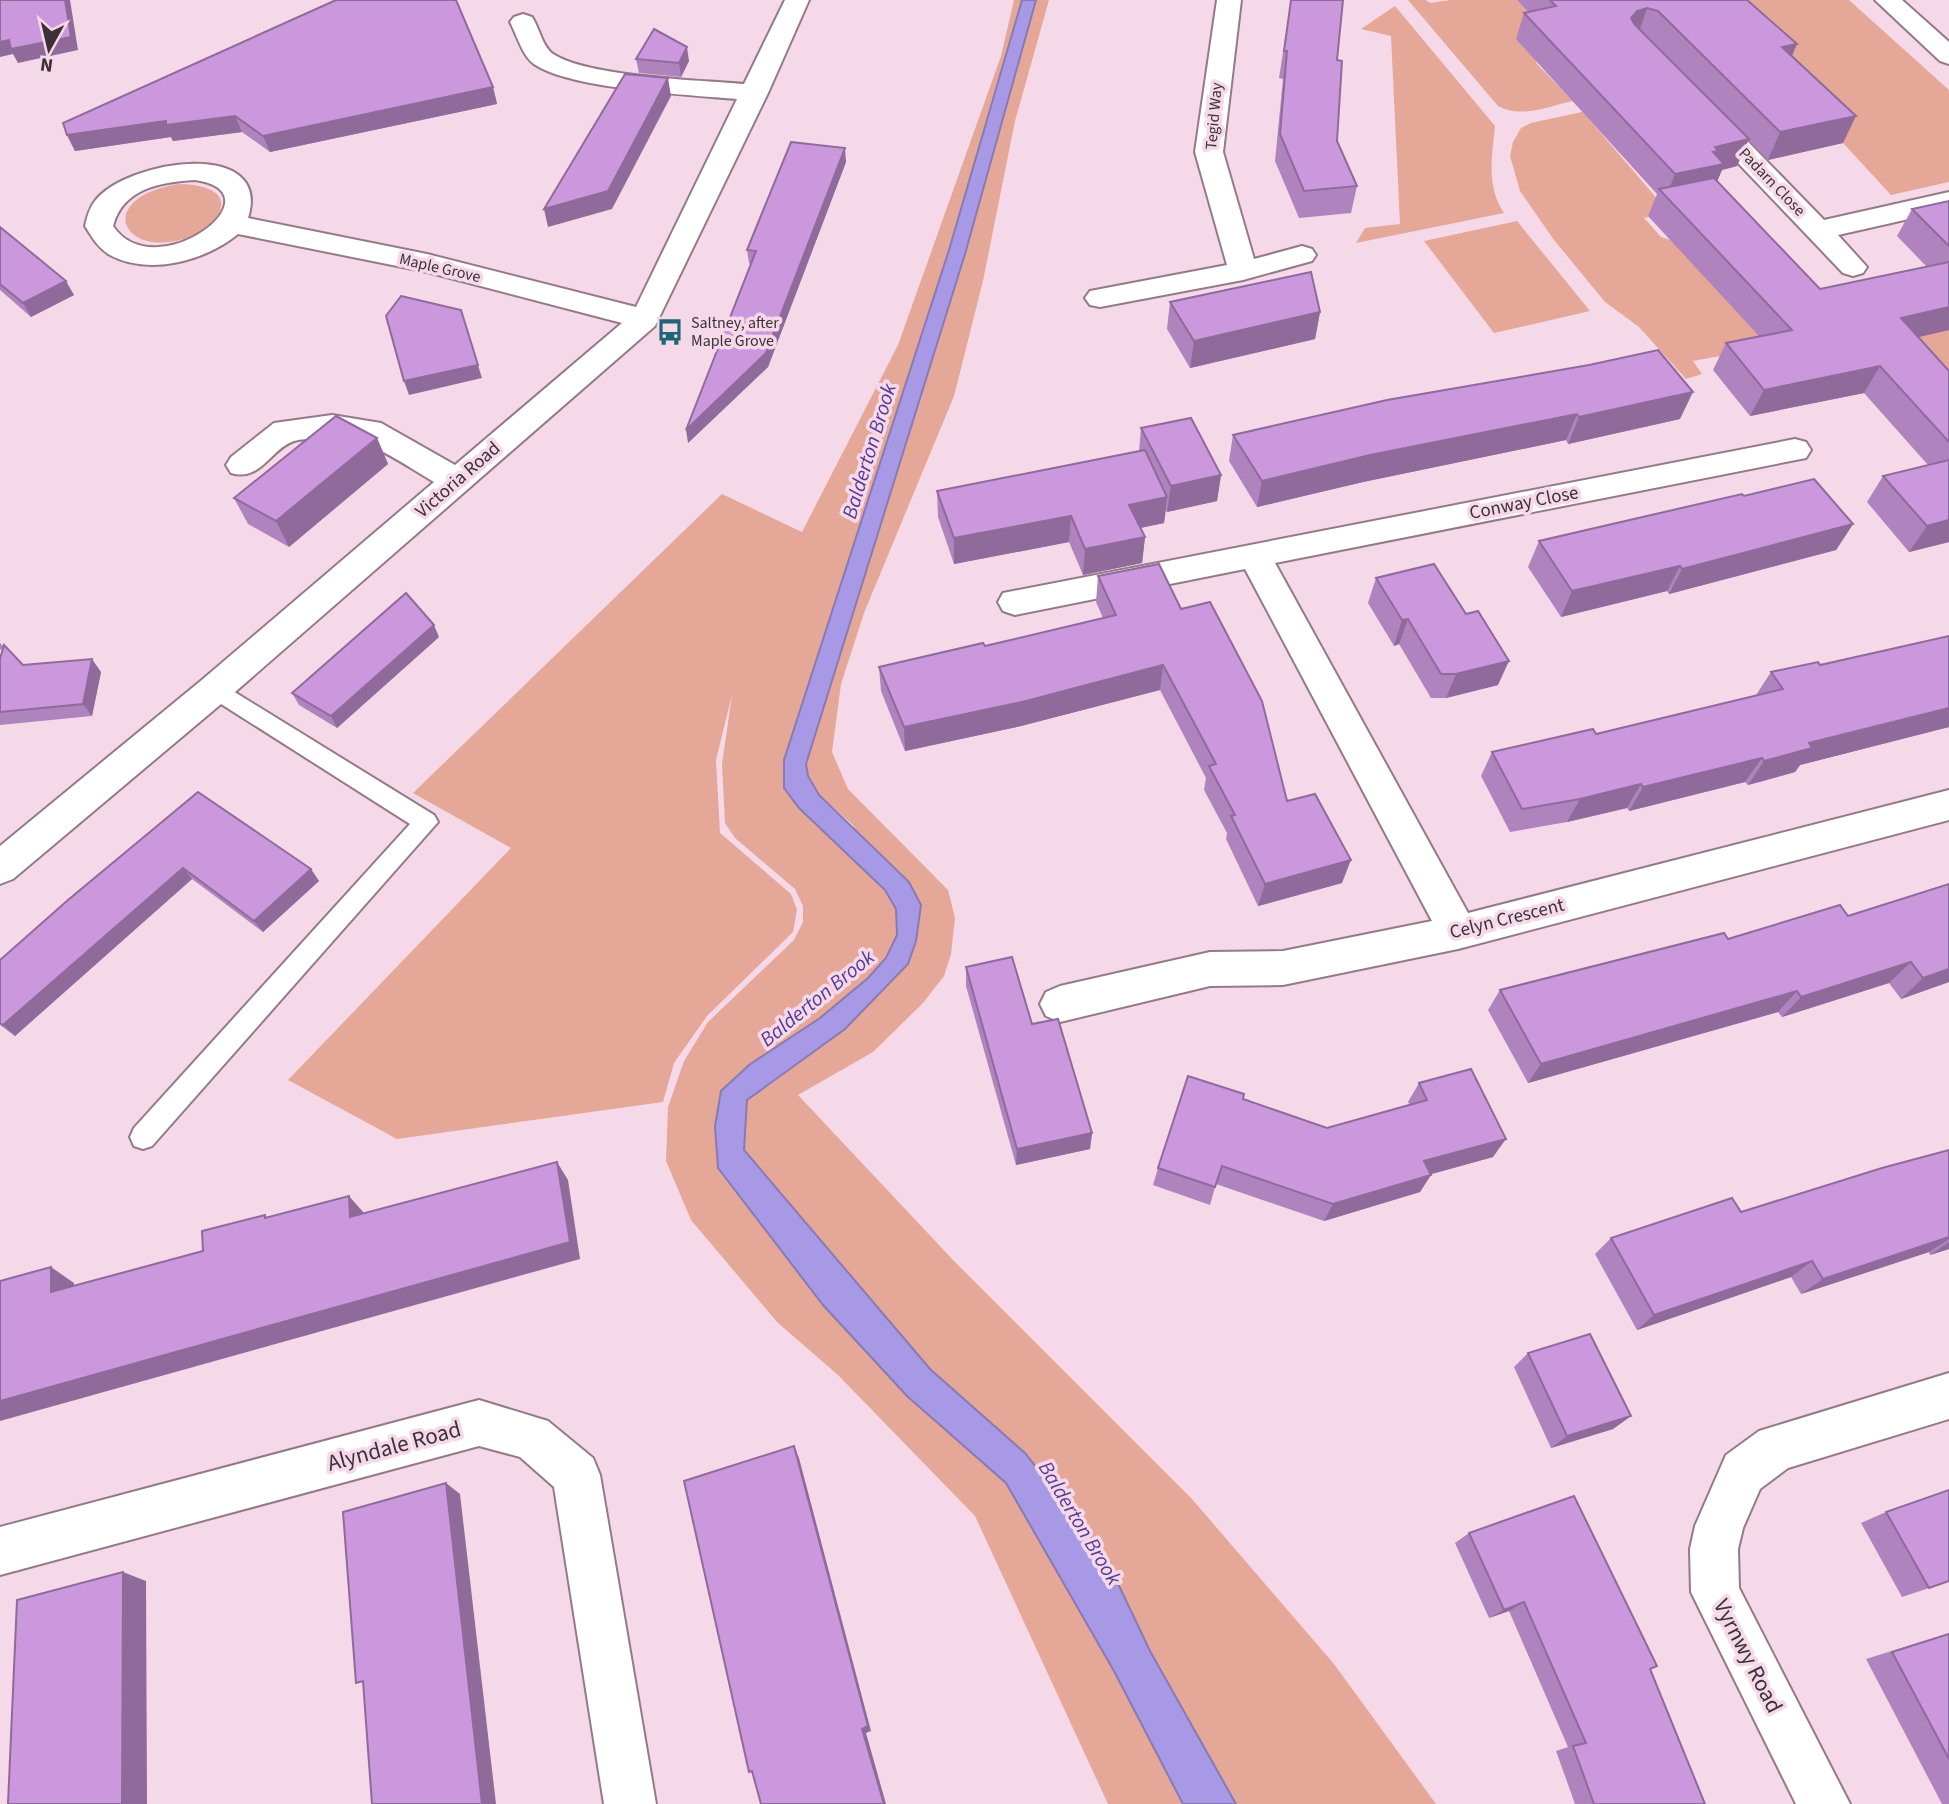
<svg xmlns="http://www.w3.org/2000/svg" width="1949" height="1804" viewBox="0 0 1949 1804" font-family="'Source Sans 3',sans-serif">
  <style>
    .green { fill: #e5a797 }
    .water { fill: #a899e7; stroke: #887ab2; stroke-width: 2 }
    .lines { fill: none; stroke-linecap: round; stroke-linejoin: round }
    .lane-casing { stroke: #947a88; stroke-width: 4 }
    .street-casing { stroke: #947a88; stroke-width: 4 }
    .secondary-casing { stroke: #947a88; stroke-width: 4 }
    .lane { fill: #fff; fill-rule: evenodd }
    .street { fill: #fff; fill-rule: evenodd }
    .secondary { fill: #fff; fill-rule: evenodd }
    .wall { fill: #af83be }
    .shaded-wall { fill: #8f6a9b }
    .building { fill: #cc98dd; stroke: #8f6a9b; stroke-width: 2 }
    .labels { text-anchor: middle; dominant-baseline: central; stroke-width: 7; stroke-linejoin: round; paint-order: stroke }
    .far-street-label { font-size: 16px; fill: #3c3137; stroke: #f6d9e9 }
    .far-poi-label { font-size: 16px; fill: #3c3137; stroke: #f6d9e9; text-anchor: start }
    .street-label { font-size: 19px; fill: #3c3137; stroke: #f6d9e9 }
    .water-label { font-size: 21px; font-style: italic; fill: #543b96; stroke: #f6d9e9 }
    .near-street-label { font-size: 23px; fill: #3c3137; stroke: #f6d9e9 }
  </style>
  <rect width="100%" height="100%" fill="#f6d9e9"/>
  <g class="green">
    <polygon points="1014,0 1022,0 949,250 784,760 784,788 799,808 885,890 896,909 897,935 886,958 868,978 820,1018 715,1126 718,1167 823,1305 907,1396 1006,1483 1114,1671 1183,1804 1108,1804 975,1516 838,1375 777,1322 691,1220 666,1161 668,1107 684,1061 708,1022 794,940 803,922 803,906 795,889 735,838 725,823 722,764 732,695 716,760 720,833 791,894 797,910 793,932 707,1016 674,1063 663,1102 397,1139 288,1080 511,848 413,793 722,494 802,532 898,345 1001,56"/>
    <polygon points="1036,0 1049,0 1015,121 983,281 954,396 864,613 841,684 832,752 848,789 948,890 955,918 951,954 944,976 923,1003 873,1052 798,1095 954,1261 1192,1499 1334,1664 1436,1804 1236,1804 1150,1651 1104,1554 1025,1453 930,1369 744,1150 747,1100 845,1029 908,964 916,941 853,825 819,795 808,776 806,764 965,254"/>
    <path d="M 1408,0 L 1426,0 L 1430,3 L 1451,0 L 1517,0 L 1547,33 L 1535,59 L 1537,64 L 1573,101 C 1549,106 1520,119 1498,106 Z"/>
    <polygon points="1672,0 1849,0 1949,90 1949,182 1891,195 1843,143"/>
    <path d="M 1395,6 L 1495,126 C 1492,158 1486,185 1504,213 L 1356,243 L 1365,228 L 1400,224 L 1391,36 L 1361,29 Z"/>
    <polygon points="1591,110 1588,118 1660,202 1662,213 1644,218 1661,237 1949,330 1949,384 1821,337 1693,361 1702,374 1686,379 1639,327 1605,302 1554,240 1520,191 1510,156 1513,142 1521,128 1531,123"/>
    <path d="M 178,184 C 262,185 207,249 152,242 C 130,239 115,220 134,202 C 146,191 163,187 178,184 Z"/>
    <polygon points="1517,221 1590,311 1494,333 1424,241"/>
  </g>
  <polygon class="water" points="1022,0 1036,0 965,254 806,764 808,776 819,795 909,882 921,905 916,941 908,964 845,1029 747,1100 744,1150 930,1369 1025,1453 1104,1554 1150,1651 1236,1804 1183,1804 1114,1671 1006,1483 907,1396 823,1305 718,1168 715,1126 721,1091 749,1065 820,1018 868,978 886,958 897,935 896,909 885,890 799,808 784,788 784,760 949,250"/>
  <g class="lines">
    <defs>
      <polygon id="lane" points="215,680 434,815 438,822 152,1146 143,1149 134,1146 130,1137 134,1128 410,824 207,695 204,689 207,683"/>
      <g id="street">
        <path d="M 785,0 L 809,0 L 768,93 L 655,326 L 227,699 L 13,879 L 0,884 L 0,846 L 203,679 L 434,482 C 394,459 365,433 316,439 C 309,439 301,439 294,441 C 270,449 261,482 231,473 L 226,465 L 231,457 L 274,423 L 332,415 L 381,423 L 455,465 L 622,323 L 427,272 L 238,234 C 205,261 149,276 110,255 C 98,248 92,237 85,226 C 87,217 89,209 95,201 C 126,160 273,137 248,218 L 427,254 L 636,307 L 737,99 C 690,95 570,89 534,64 C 522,55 517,35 510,22 L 514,17 L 523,14 L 532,17 C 539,27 542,46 553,54 C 588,77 699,80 744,84 ZM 195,180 C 283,193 155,289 113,226 C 123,188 161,182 195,180 Z"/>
        <polygon points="1217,0 1241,0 1223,152 1254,259 1302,246 1312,249 1316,255 1312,261 1243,280 1100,307 1090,305 1085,298 1090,291 1227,265 1195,152"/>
        <polygon points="1707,107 1716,109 1824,220 1949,192 1949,210 1838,235 1867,267 1863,273 1853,276 1843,273 1698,121 1694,115 1698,109"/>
        <polygon points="1795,439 1806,442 1811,450 1806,458 1275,563 1468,913 1949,790 1949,820 1458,949 1283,985 1210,986 1060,1022 1046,1016 1040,1004 1046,992 1060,986 1210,952 1283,951 1432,921 1245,569 1015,615 1003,611 998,602 1003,593"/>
        <polygon points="1949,1373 1949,1419 1788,1468 1760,1489 1743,1528 1738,1549 1739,1588 1850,1804 1796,1804 1691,1592 1690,1549 1695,1526 1726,1455 1759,1431"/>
        <polygon points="479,1400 548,1421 593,1458 600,1475 656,1804 604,1804 554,1487 520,1457 479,1446 0,1575 0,1527"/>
      </g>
      <polygon id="secondary" points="1875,0 1902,0 1949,42 1949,64 1940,61"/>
    </defs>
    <use href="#lane" class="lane-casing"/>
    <use href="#street" class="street-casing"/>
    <use href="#secondary" class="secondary-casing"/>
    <use href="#lane" class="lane"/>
    <use href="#street" class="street"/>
    <use href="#secondary" class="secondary"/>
  </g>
  <g class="wall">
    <polygon points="1291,0 1337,60 1337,141 1357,186 1351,213 1299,218 1275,161 1283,79 1279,78"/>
    <polygon points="1517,0 1747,0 1797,44 1792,56 1843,143 1768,160 1748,140 1737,166 1722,170 1717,181 1820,289 1927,267 1897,236 1912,209 1949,201 1949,330 1918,337 1949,371 1949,542 1909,552 1867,502 1883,476 1928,465 1864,393 1750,416 1713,370 1726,343 1759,336 1648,216 1657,194 1516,39 1524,13 1528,12"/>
    <polygon points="636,59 689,61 681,77 639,73"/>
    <polygon points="493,87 497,104 270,152 242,132 173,141 171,137 75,151 67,135"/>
    <polygon points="846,162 768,367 688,443 751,264 749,263 747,250"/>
    <polygon points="0,227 74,295 31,317 0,290"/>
    <polygon points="1170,302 1320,312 1315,339 1190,368 1167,329"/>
    <polygon points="1387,400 1680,419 1568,444 1566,440 1363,482 1257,507 1229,461 1233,435"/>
    <polygon points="1141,428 1221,475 1217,501 1167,512 1166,510 1164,523 1140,528 1145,537 1142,563 1083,575 1069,542 954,564 938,517 937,491 1139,451"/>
    <polygon points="377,438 388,464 289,547 248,524 234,498"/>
    <polygon points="1744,496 1853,524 1836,550 1669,594 1667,591 1561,617 1528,567 1539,541"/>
    <polygon points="1098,576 1181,609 1287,801 1342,883 1258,906 1226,839 1227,833 1204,790 1206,778 1160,690 1021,726 905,751 881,691 879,667 985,646 1103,618 1096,602"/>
    <polygon points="1376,578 1498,685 1446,698 1431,698 1399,644 1394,646 1368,603"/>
    <polygon points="1949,636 1949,727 1800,765 1795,772 1748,785 1745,782 1629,811 1627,808 1567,822 1510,832 1481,776 1492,752 1596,734 1756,695 1771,672 1820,665"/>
    <polygon points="439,637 337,728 299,705 292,693"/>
    <polygon points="0,643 23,665 101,672 92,716 0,725 0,659 3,648 0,650"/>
    <polygon points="198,792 319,881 263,932 192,879 15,1036 0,1025 0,960"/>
    <polygon points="1848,916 1949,982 1901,999 1889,983 1782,1017 1778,1012 1528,1083 1488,1010 1500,990 1728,939"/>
    <polygon points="966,967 1092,1133 1090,1149 1016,1165 966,986"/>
    <polygon points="1419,1083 1493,1157 1431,1174 1420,1192 1324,1221 1216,1184 1210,1205 1153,1185 1158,1168 1243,1099 1327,1128 1410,1105 1408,1102"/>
    <polygon points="1949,1150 1949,1249 1930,1255 1929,1252 1801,1294 1791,1277 1637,1330 1595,1254 1611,1238 1741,1212"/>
    <polygon points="1528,1353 1631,1416 1613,1429 1551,1448 1514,1367"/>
    <polygon points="1886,1512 1929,1588 1902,1597 1861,1523"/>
    <polygon points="1469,1533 1650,1669 1705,1804 1575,1804 1556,1751 1568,1747 1509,1611 1489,1618 1455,1543"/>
    <polygon points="1949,1633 1949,1804 1942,1804 1866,1659"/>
  </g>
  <g class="shaded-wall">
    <polygon points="65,0 70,0 78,50 18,63 13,54 0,57 0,42"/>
    <polygon points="1647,8 1638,35 1631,18 1637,11"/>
    <polygon points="1797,44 1785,71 1782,47"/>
    <polygon points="687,47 689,61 681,77 679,63"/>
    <polygon points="668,78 671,96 612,209 548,227 544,209"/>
    <polygon points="493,87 497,104 270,152 263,136"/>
    <polygon points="235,116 242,132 173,141 171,137 75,151 67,135 166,121"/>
    <polygon points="1856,116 1843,143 1768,160 1780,132"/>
    <polygon points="1749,139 1737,166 1722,170 1713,191 1666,197 1675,174 1715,147"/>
    <polygon points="845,148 846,162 768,367 688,443 686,430"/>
    <polygon points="66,281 74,295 31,317 23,303"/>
    <polygon points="1949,307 1949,330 1885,345 1901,318"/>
    <polygon points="461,310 482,378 409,395 404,381"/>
    <polygon points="1320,312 1315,339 1190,368 1194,341"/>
    <polygon points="1880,366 1864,393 1750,416 1764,390"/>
    <polygon points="1693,392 1680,419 1568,444 1579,417"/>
    <polygon points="1577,414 1566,440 1363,482 1257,507 1262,481 1370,455"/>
    <polygon points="377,438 388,464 289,547 276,521"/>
    <polygon points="1221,475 1217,501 1167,512 1171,486"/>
    <polygon points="1167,497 1164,523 1126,531 1129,505"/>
    <polygon points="1071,516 1069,542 954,564 954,538"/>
    <polygon points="1949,520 1949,542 1909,552 1927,526"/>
    <polygon points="1853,524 1836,550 1669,594 1682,569"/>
    <polygon points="1145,537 1142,563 1083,575 1085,549"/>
    <polygon points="1680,566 1667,591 1561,617 1572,591"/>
    <polygon points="1408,619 1399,644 1394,646 1402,620"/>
    <polygon points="434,625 439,637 337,728 331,716"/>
    <polygon points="92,659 101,672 92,716 83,704"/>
    <polygon points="1509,661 1498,685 1446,698 1456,674"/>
    <polygon points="1163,665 1160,690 1021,726 905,751 904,727"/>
    <polygon points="1949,708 1949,727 1800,765 1795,772 1748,785 1764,761 1809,743"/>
    <polygon points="1762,758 1745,782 1629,811 1643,787"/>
    <polygon points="1641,784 1627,808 1567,822 1580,799"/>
    <polygon points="1351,860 1342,883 1258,906 1265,884"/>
    <polygon points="183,868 192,879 15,1036 3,1025"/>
    <polygon points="311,869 319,881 263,932 254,921"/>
    <polygon points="1911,962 1889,983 1782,1017 1801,997"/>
    <polygon points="1949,969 1949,982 1901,999 1923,978"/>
    <polygon points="1797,991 1778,1012 1528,1083 1541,1064"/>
    <polygon points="1092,1133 1090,1149 1016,1165 1017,1149"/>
    <polygon points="1506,1139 1493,1157 1414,1179 1424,1161"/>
    <polygon points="557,1162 568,1180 580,1259 0,1421 0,1401"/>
    <polygon points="1431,1175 1420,1192 1324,1221 1333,1204"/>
    <polygon points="349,1196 364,1213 350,1217"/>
    <polygon points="1949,1237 1949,1239 1929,1252 1801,1294 1823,1279"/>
    <polygon points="1949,1242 1949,1249 1930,1255"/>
    <polygon points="1812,1261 1791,1277 1637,1330 1654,1315"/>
    <polygon points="51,1267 74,1283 74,1308 51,1292"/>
    <polygon points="1631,1416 1613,1429 1551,1448 1567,1436"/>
    <polygon points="794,1446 799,1458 871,1731 866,1733 886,1804 884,1804 862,1729"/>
    <polygon points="446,1483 460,1494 496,1804 482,1804"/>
    <polygon points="123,1572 146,1581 147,1804 122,1804"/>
    <polygon points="1524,1602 1509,1611 1489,1618 1504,1610"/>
  </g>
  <g class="building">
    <polygon points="0,0 65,0 71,37 11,49 9,40 0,42"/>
    <polygon points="336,0 456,0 493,87 263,136 235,116 166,125 166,121 67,135 63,123"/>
    <polygon points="1291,0 1343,0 1337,60 1342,61 1337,141 1357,186 1304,191 1280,134 1287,51 1284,51"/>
    <polygon points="1550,0 1747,0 1797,44 1782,47 1856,116 1780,132 1658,11 1647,8 1637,11 1631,18 1635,25 1749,139 1715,147 1718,151 1713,152 1724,164 1675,174 1524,13 1556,6"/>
    <polygon points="654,29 687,47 679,63 636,59"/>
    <polygon points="625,74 668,78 608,191 544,209"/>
    <polygon points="791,142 845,148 766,353 686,430 756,251 747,250"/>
    <polygon points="1714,178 1820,289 1949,262 1949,307 1901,318 1949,371 1949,442 1880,366 1764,390 1726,343 1792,330 1659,189"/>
    <polygon points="1949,201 1949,246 1912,209"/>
    <polygon points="0,227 66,281 23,303 0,284"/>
    <polygon points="1311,272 1320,312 1194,341 1170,302"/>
    <polygon points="401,296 461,310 478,365 404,381 386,316"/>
    <polygon points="1658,350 1693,392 1579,417 1577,414 1370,455 1262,481 1233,435 1387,400 1589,365"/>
    <polygon points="336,416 377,438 276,521 234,498"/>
    <polygon points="1191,418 1221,475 1171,486 1141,428"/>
    <polygon points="1145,450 1167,497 1129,505 1145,537 1085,549 1071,516 954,538 937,491"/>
    <polygon points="1949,460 1949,520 1927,526 1883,476"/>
    <polygon points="1814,479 1853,524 1682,569 1680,566 1572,591 1539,541 1742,494 1744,496"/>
    <polygon points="1159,564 1181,609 1210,602 1262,701 1287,801 1315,794 1351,860 1265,884 1231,816 1235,815 1209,766 1216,764 1163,665 1022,702 904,727 879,667 983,643 985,646 1116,615 1098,576"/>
    <polygon points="1434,564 1466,614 1478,611 1509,661 1456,674 1441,674 1408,619 1402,620 1376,578"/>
    <polygon points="406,593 434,625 331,716 292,693"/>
    <polygon points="1949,636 1949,708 1809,743 1812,748 1764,761 1762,758 1643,787 1641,784 1580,799 1522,809 1492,752 1593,729 1596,734 1783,689 1771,672 1818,662 1820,665"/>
    <polygon points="4,645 23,665 92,659 83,704 0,712 0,659"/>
    <polygon points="198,792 311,869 254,921 183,868 3,1025 0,1023 0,960 68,900"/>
    <polygon points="1949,884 1949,969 1923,978 1911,962 1801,997 1797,991 1541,1064 1500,990 1724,933 1728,939 1840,905 1848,916"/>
    <polygon points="1012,957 1032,1024 1058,1019 1092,1133 1017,1149 966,967"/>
    <polygon points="1471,1069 1506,1139 1424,1161 1431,1175 1333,1204 1222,1166 1215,1187 1158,1168 1188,1076 1244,1094 1243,1099 1327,1128 1427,1100 1419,1083"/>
    <polygon points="1949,1150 1949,1237 1823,1279 1812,1261 1654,1315 1611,1238 1732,1198 1741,1212 1882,1168"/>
    <polygon points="557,1162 570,1242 0,1401 0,1281 51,1267 51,1292 203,1251 202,1231 265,1215 265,1218 349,1196 350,1217"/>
    <polygon points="1590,1334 1631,1416 1567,1436 1528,1353"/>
    <polygon points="794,1446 868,1726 862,1729 884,1804 761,1804 752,1771 749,1772 684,1481"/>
    <polygon points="446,1483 482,1804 372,1804 363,1681 356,1683 343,1512"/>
    <polygon points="1949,1490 1949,1581 1929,1588 1886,1512"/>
    <polygon points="1574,1496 1657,1666 1650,1669 1705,1804 1594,1804 1573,1746 1586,1743 1524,1602 1504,1610 1469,1533"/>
    <polygon points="123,1572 122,1804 8,1804 17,1600"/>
    <polygon points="1949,1634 1949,1759 1892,1652"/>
  </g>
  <defs>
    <symbol id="bus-bare" viewBox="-9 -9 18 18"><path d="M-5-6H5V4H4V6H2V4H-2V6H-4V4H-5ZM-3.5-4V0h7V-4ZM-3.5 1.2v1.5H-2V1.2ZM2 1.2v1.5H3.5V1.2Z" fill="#1f6675" stroke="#f6d9e9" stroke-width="2.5" paint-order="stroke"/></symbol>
  </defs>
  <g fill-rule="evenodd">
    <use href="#bus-bare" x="651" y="313" width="38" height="38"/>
  </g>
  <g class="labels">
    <g class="far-street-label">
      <text transform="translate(1214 116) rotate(-85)">Tegid Way</text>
      <text transform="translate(1772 182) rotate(46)">Padarn Close</text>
      <text transform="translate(440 268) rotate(13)">Maple Grove</text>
    </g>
    <g class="far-poi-label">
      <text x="691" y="323">Saltney, after<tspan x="691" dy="18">Maple Grove</tspan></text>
    </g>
    <g class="street-label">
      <text transform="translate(458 480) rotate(-41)">Victoria Road</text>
      <text transform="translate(1524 503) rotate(-11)">Conway Close</text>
      <text transform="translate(1507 919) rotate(-14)">Celyn Crescent</text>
    </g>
    <g class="water-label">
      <text transform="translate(869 451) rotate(-73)">Balderton Brook</text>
      <text transform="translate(817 998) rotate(-39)">Balderton Brook</text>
      <text transform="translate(1080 1523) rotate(59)">Balderton Brook</text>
    </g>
    <g class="near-street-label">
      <text transform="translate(394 1446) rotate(-15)">Alyndale Road</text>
      <text transform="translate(1748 1656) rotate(63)">Vyrnwy Road</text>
    </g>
  </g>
  <g transform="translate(49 49) rotate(188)" stroke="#f6d9e9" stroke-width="5" paint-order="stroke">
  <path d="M0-5L12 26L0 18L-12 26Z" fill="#3c3137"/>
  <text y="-10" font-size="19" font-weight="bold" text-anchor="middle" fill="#3c3137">N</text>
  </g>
</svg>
